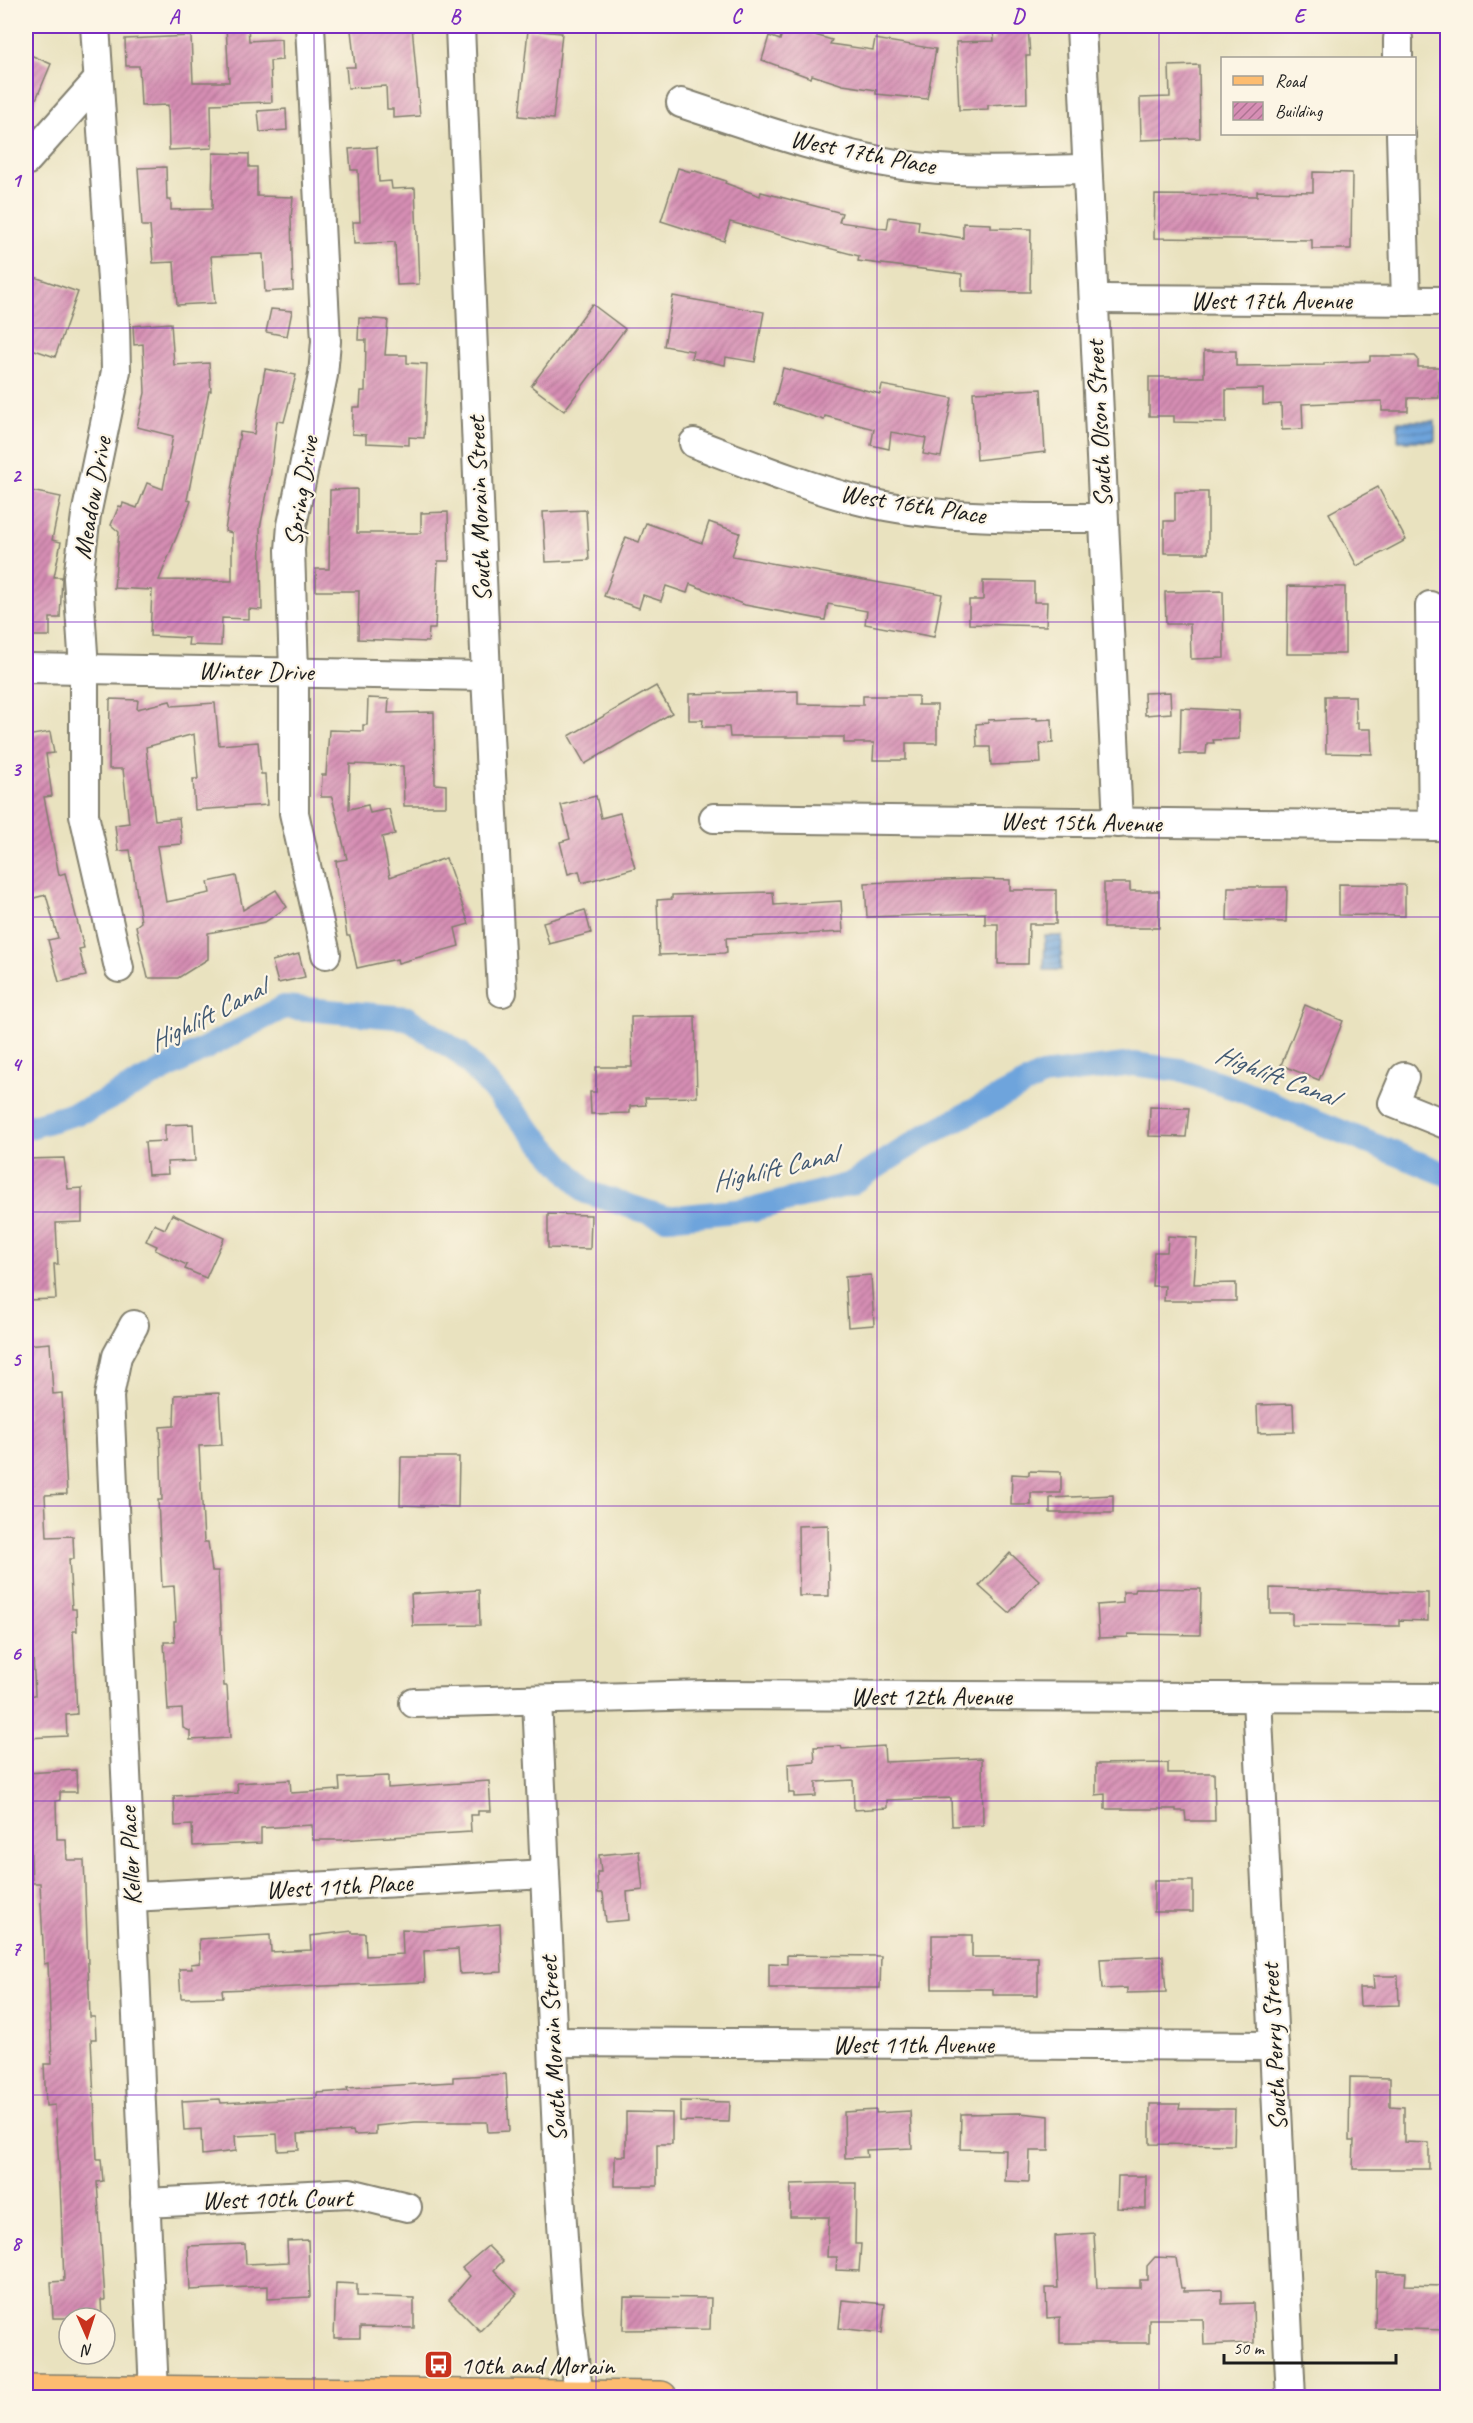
<svg xmlns="http://www.w3.org/2000/svg" width="1473" height="2423" viewBox="0 0 1473 2423" font-family="Caveat,sans-serif">
  <style>
    .water { fill: url(#water-rules); stroke: #45607c; stroke-width: 1.5 }
    .lines { fill: none; stroke-linecap: round; stroke-linejoin: round }
    .canal { stroke: #6ea4dc; stroke-width: 24 }
    .building { fill: url(#building-hatch) }
    .minor-casing { stroke: #827f6e; stroke-width: 32 }
    .major-casing { stroke: #827f6e; stroke-width: 36 }
    .minor { stroke: #fff; stroke-width: 28 }
    .major { stroke: #fdbc6f; stroke-width: 33 }
    .grid { fill: none; stroke: #7b2cbf; stroke-width: 1.5; stroke-opacity: 0.55 }
    .labels { text-anchor: middle; dominant-baseline: central; stroke-width: 4.5; stroke-linejoin: round; paint-order: stroke }
    .street-label { font-size: 26px; fill: #1c1c1c; stroke: #fcf5e5 }
    .poi-label { font-size: 26px; fill: #1c1c1c; stroke: #fcf5e5; text-anchor: start }
    .water-label { font-size: 27px; font-style: italic; fill: #415972; stroke: #fcf5e5 }
    .neatline { fill: none; stroke: #7b2cbf; stroke-width: 2 }
    .grid-label { font-size: 20px; text-anchor: middle; font-weight: bold; fill: #7b2cbf }
  </style>
  <defs>
    <pattern id="water-rules" width="6" height="5" patternUnits="userSpaceOnUse" patternTransform="scale(1.5)"><rect width="6" height="5" fill="#6ea4dc"/><path d="M0 2.5h6" fill="none" stroke="#5a85b2"/></pattern>
    <pattern id="building-hatch" width="6" height="6" patternUnits="userSpaceOnUse" patternTransform="scale(1.5)"><rect width="6" height="6" fill="#d68eb4"/><path d="M-1 1l2-2M0 6l6-6M5 7l2-2" fill="none" stroke="#ad7392"/></pattern>
  </defs>
  <rect width="100%" height="100%" fill="#fcf5e5"/>
  <filter id="ink" filterUnits="userSpaceOnUse"><feTurbulence type="fractalNoise" baseFrequency=".0167" numOctaves="2"/><feDisplacementMap in="SourceGraphic" scale="12" xChannelSelector="R" yChannelSelector="G"/><feConvolveMatrix kernelMatrix="1 2 1 2 8 2 1 2 1" color-interpolation-filters="sRGB"/></filter>
  <filter id="wash" filterUnits="userSpaceOnUse"><feTurbulence type="fractalNoise" baseFrequency=".008" numOctaves="4" result="noise"/><feDisplacementMap in="SourceGraphic" scale="24" xChannelSelector="R" yChannelSelector="G"/><feGaussianBlur stdDeviation="1.35" result="paint"/><feColorMatrix in="noise" values="0 0 0 0 0 0 0 0 0 0 0 0 0 0 0 0 0 1.4 0 .05"/><feComposite in="paint" operator="in"/></filter>
  <g filter="url(#wash)">
    <rect width="100%" height="100%" fill="#e9e2bf"/>
    <g class="water">
      <rect x="1398" y="421" width="37" height="20"/>
      <polygon points="1045,936 1062,936 1061,970 1044,970"/>
    </g>
    <g class="lines">
      <polyline class="canal" points="26,1128 87,1110 284,1007 407,1018 460,1053 586,1192 666,1218 755,1209 850,1184 925,1136 1042,1075 1133,1064 1180,1070 1237,1089 1448,1175"/>
    </g>
    <g id="blocks">
      <g class="building">
        <polygon points="226,26 248,26 249,41 281,39 282,60 270,61 272,102 211,104 212,148 169,150 168,105 141,106 139,66 126,66 125,39 191,36 193,82 229,82"/>
        <polygon points="369,26 412,26 420,116 393,118 393,109 387,109 386,86 348,88 346,67 355,67 351,30 370,28"/>
        <polygon points="784,26 832,40 830,44 873,50 875,39 936,49 927,99 876,94 876,90 843,85 812,75 811,78 762,60 769,36 780,40"/>
        <polygon points="993,26 1028,26 1030,56 1026,56 1027,103 988,105 988,109 959,110 956,42 994,41"/>
        <polygon points="528,30 562,33 553,119 519,116"/>
        <polygon points="26,53 51,64 26,123"/>
        <polygon points="1199,65 1200,138 1141,140 1140,98 1170,97 1169,66"/>
        <polygon points="286,109 287,130 260,132 258,111"/>
        <polygon points="377,147 379,182 391,181 392,189 415,188 419,284 397,285 395,242 354,244 353,222 360,222 358,170 351,170 349,149"/>
        <polygon points="213,153 249,154 249,167 257,167 257,196 293,197 291,218 293,290 265,292 263,254 211,256 215,303 177,305 174,262 153,263 150,226 142,226 138,168 166,167 167,200 171,200 171,210 212,209"/>
        <polygon points="678,168 691,172 692,170 726,181 725,183 760,196 761,192 842,213 839,222 887,229 889,217 919,221 918,231 963,238 963,223 991,224 991,228 1031,229 1030,292 962,291 962,274 858,261 859,256 730,222 724,241 661,221"/>
        <polygon points="1313,172 1352,173 1351,249 1312,249 1312,240 1154,238 1155,195 1257,196 1257,191 1313,192"/>
        <polygon points="26,274 78,292 55,357 26,347"/>
        <polygon points="673,296 764,312 755,362 726,357 725,365 691,358 693,351 664,346"/>
        <polygon points="592,304 625,329 564,411 531,386"/>
        <polygon points="271,309 292,311 287,336 266,332"/>
        <polygon points="359,318 388,320 385,355 407,355 407,363 427,364 424,438 409,437 409,445 366,443 366,435 352,434 353,407 360,407 361,391 365,391 366,340 358,340"/>
        <polygon points="171,323 174,365 209,363 211,391 209,391 187,500 191,501 159,580 232,581 232,533 225,531 240,432 254,434 265,369 296,375 284,422 277,421 270,479 260,528 262,610 249,609 249,619 222,618 221,646 188,645 189,638 150,636 152,590 114,588 119,532 111,525 119,506 122,507 123,503 137,508 147,483 163,489 173,436 137,427 145,393 143,344 134,345 133,326"/>
        <polygon points="1204,351 1236,351 1236,366 1324,365 1324,363 1370,361 1370,356 1415,356 1418,359 1418,367 1439,367 1439,398 1408,398 1408,411 1382,411 1382,401 1302,404 1303,429 1282,430 1281,404 1263,405 1263,389 1226,390 1226,423 1174,422 1174,416 1149,416 1149,377 1204,377"/>
        <polygon points="783,368 880,394 882,385 952,398 941,457 923,454 926,438 891,432 889,449 871,445 874,429 825,416 824,420 774,404"/>
        <polygon points="1041,389 1045,452 977,460 973,392"/>
        <polygon points="1378,487 1406,540 1357,566 1329,513"/>
        <polygon points="357,489 357,533 421,533 421,513 448,512 449,561 438,561 435,629 429,629 428,642 358,639 359,591 316,591 316,569 329,569 330,490"/>
        <polygon points="26,490 61,497 52,540 61,542 54,577 62,577 60,618 50,618 50,636 26,636"/>
        <polygon points="1175,492 1208,492 1208,553 1164,553 1164,521 1175,521"/>
        <polygon points="586,510 589,560 546,562 543,512"/>
        <polygon points="709,522 740,533 732,556 942,594 934,637 865,624 867,611 828,604 825,620 745,605 690,584 687,593 666,586 661,601 643,595 639,608 604,596 626,537 639,542 646,523 702,543"/>
        <polygon points="983,581 1034,582 1034,602 1047,602 1046,626 969,624 969,600 983,600"/>
        <polygon points="1288,586 1345,587 1345,654 1287,654"/>
        <polygon points="1223,591 1224,658 1191,659 1190,624 1166,624 1165,592"/>
        <polygon points="656,686 672,713 585,764 569,736"/>
        <polygon points="798,691 798,704 863,705 863,696 918,696 918,705 937,705 937,743 906,743 906,760 873,760 874,743 844,743 844,737 730,737 729,727 702,727 703,720 689,720 689,694"/>
        <polygon points="1170,692 1171,713 1145,715 1144,693"/>
        <polygon points="1325,696 1355,696 1356,723 1358,722 1358,729 1371,729 1372,754 1326,753"/>
        <polygon points="368,698 389,699 388,713 434,712 435,784 446,785 446,806 404,806 403,766 350,764 349,809 368,805 370,813 389,809 395,834 382,837 390,877 446,858 469,924 455,928 459,946 398,963 397,959 357,968 350,936 347,936 336,861 347,859 332,797 321,797 322,775 326,775 329,730 363,731 363,725 367,725"/>
        <polygon points="110,699 138,700 137,709 170,701 172,706 215,703 219,745 258,742 261,774 265,774 267,805 195,810 193,779 198,779 194,734 146,747 155,820 179,818 182,844 157,846 166,902 210,893 208,882 236,876 243,910 276,890 287,907 265,922 208,933 208,959 178,978 148,978 136,926 141,922 130,850 118,851 115,825 129,823 123,769 109,769"/>
        <polygon points="1181,708 1239,711 1239,739 1213,740 1214,743 1207,743 1206,754 1180,754"/>
        <polygon points="1037,718 1037,720 1052,719 1053,743 1040,744 1041,763 991,765 990,747 977,747 976,724 988,723 988,720"/>
        <polygon points="50,732 54,753 46,754 52,796 44,797 59,875 65,873 84,948 79,949 86,976 59,982 48,940 58,938 46,895 26,900 26,826 29,825 26,789 33,788 26,736"/>
        <polygon points="596,796 601,818 620,813 635,868 582,883 579,871 568,874 560,842 570,839 561,805"/>
        <polygon points="971,879 1010,880 1010,890 1056,890 1056,924 1029,924 1028,964 998,964 998,924 985,924 985,913 867,917 865,883"/>
        <polygon points="1104,883 1130,883 1130,891 1159,891 1159,928 1104,928"/>
        <polygon points="1339,884 1405,885 1405,916 1339,915"/>
        <polygon points="1228,887 1287,887 1286,922 1227,921"/>
        <polygon points="773,892 774,905 841,901 843,932 726,938 727,952 724,953 659,955 657,900 672,899 672,895"/>
        <polygon points="585,910 591,933 549,944 543,922"/>
        <polygon points="299,954 305,977 278,983 272,961"/>
        <polygon points="1305,1005 1343,1021 1319,1080 1281,1065"/>
        <polygon points="695,1016 697,1097 645,1098 646,1105 630,1106 630,1113 591,1114 590,1092 596,1092 596,1067 632,1067 631,1017"/>
        <polygon points="1150,1107 1189,1108 1186,1137 1149,1136"/>
        <polygon points="193,1124 195,1161 167,1162 168,1174 148,1175 145,1142 165,1141 165,1125"/>
        <polygon points="64,1158 68,1189 82,1188 82,1222 56,1223 58,1264 54,1264 56,1299 26,1300 26,1159"/>
        <polygon points="172,1214 224,1238 206,1278 185,1269 187,1265 155,1250 157,1246 146,1241 154,1224 165,1229"/>
        <polygon points="548,1214 591,1215 590,1249 548,1248"/>
        <polygon points="1168,1236 1197,1238 1194,1284 1236,1283 1236,1301 1164,1301 1165,1286 1152,1286 1154,1252 1167,1252"/>
        <polygon points="871,1275 874,1325 848,1327 845,1277"/>
        <polygon points="50,1343 53,1394 62,1393 67,1494 45,1495 47,1537 73,1536 74,1559 69,1559 72,1609 76,1609 77,1631 73,1631 77,1714 66,1715 67,1736 26,1738 26,1696 35,1695 26,1517 26,1345"/>
        <polygon points="219,1393 222,1445 199,1446 204,1542 208,1542 212,1571 218,1571 224,1686 227,1686 230,1738 190,1740 190,1731 183,1728 182,1709 168,1710 164,1642 175,1642 174,1622 176,1622 174,1586 162,1587 158,1500 162,1500 160,1427 174,1426 175,1395"/>
        <polygon points="1293,1404 1294,1432 1258,1433 1257,1405"/>
        <polygon points="401,1457 459,1457 458,1507 400,1505"/>
        <polygon points="1029,1471 1061,1472 1061,1493 1031,1493 1031,1505 1011,1505 1012,1474 1029,1475"/>
        <polygon points="1113,1495 1113,1513 1050,1513 1050,1498"/>
        <polygon points="828,1525 829,1596 799,1596 798,1526"/>
        <polygon points="1010,1553 1039,1580 1009,1613 979,1586"/>
        <polygon points="1136,1588 1201,1589 1200,1635 1128,1634 1128,1637 1099,1638 1097,1605 1123,1603 1123,1592 1135,1592"/>
        <polygon points="1270,1588 1428,1593 1428,1621 1399,1620 1399,1626 1292,1625 1292,1613 1270,1613"/>
        <polygon points="479,1590 480,1625 413,1626 411,1594"/>
        <polygon points="841,1746 842,1749 884,1746 885,1762 982,1758 983,1825 952,1826 951,1798 887,1800 887,1808 854,1810 853,1780 816,1782 816,1796 794,1797 794,1793 789,1793 788,1764 815,1762 814,1747"/>
        <polygon points="1168,1763 1168,1773 1214,1773 1215,1821 1186,1821 1185,1811 1176,1811 1176,1809 1105,1809 1105,1794 1096,1795 1096,1764"/>
        <polygon points="76,1770 77,1792 60,1792 60,1800 56,1801 57,1839 66,1839 67,1860 84,1860 90,2017 95,2017 96,2039 91,2039 97,2159 101,2159 103,2181 97,2182 105,2300 101,2300 102,2318 53,2318 51,2282 64,2281 60,2183 55,2105 46,2106 44,2064 52,2064 48,1963 44,1964 40,1883 32,1883 29,1815 27,1815 26,1773"/>
        <polygon points="388,1776 388,1788 489,1781 491,1811 478,1811 478,1815 470,1815 471,1832 340,1840 313,1840 312,1825 261,1828 261,1843 193,1846 192,1825 175,1826 174,1796 238,1793 237,1783 290,1780 291,1793 340,1790 339,1778"/>
        <polygon points="639,1851 643,1890 627,1892 629,1920 606,1922 603,1893 598,1893 597,1872 601,1872 599,1855"/>
        <rect x="1154" y="1881" width="39" height="31"/>
        <polygon points="500,1924 502,1972 460,1974 458,1949 424,1951 425,1982 222,1990 223,1997 181,1998 179,1969 192,1969 191,1964 200,1963 199,1939 270,1935 271,1952 311,1950 310,1936 352,1931 352,1933 365,1933 366,1956 403,1954 402,1929 423,1930"/>
        <polygon points="932,1935 972,1935 972,1957 1038,1957 1038,1995 993,1995 993,1989 932,1989"/>
        <polygon points="787,1955 881,1956 880,1988 769,1988 769,1963 787,1964"/>
        <polygon points="1163,1956 1166,1992 1127,1993 1127,1988 1102,1989 1100,1959"/>
        <polygon points="1373,1976 1398,1976 1399,2005 1360,2006 1359,1988 1374,1988"/>
        <polygon points="506,2074 509,2131 488,2132 487,2122 415,2122 376,2126 376,2134 354,2135 353,2131 298,2134 299,2150 278,2151 277,2134 235,2136 236,2151 202,2155 201,2129 184,2130 182,2101 220,2099 221,2103 317,2098 317,2093 348,2091 347,2088 453,2082 453,2077"/>
        <polygon points="1350,2077 1390,2078 1390,2106 1404,2107 1404,2142 1429,2143 1429,2169 1353,2169 1354,2141 1349,2141"/>
        <polygon points="680,2101 730,2102 729,2122 680,2121"/>
        <polygon points="1150,2104 1180,2104 1179,2109 1235,2109 1234,2145 1150,2144"/>
        <polygon points="876,2110 876,2113 910,2111 912,2148 866,2150 867,2157 845,2158 844,2112"/>
        <polygon points="626,2112 672,2113 672,2144 657,2144 657,2186 615,2186 615,2156 626,2156"/>
        <polygon points="1020,2113 1049,2116 1049,2151 1030,2151 1029,2182 1005,2181 1006,2150 960,2149 961,2114"/>
        <polygon points="1118,2176 1146,2176 1146,2209 1117,2208"/>
        <polygon points="826,2183 856,2183 855,2244 861,2244 859,2271 836,2270 837,2257 827,2257 829,2217 790,2217 791,2184"/>
        <polygon points="1094,2233 1097,2288 1140,2288 1140,2280 1147,2280 1147,2266 1155,2257 1176,2258 1181,2288 1184,2288 1184,2291 1222,2290 1222,2304 1253,2303 1254,2343 1204,2345 1203,2319 1149,2319 1149,2343 1060,2343 1060,2317 1047,2318 1046,2288 1058,2288 1055,2236"/>
        <polygon points="308,2240 310,2297 268,2299 268,2286 190,2290 188,2246 245,2244 246,2264 288,2262 287,2241"/>
        <polygon points="488,2246 503,2261 494,2270 517,2294 480,2331 449,2300 470,2276 462,2268"/>
        <polygon points="1376,2272 1406,2273 1405,2285 1444,2286 1444,2330 1375,2328"/>
        <polygon points="336,2283 357,2284 357,2296 414,2298 414,2328 360,2327 360,2338 334,2338"/>
        <polygon points="624,2297 711,2298 710,2329 623,2330"/>
        <polygon points="842,2300 885,2304 882,2333 839,2328"/>
      </g>
    </g>
  </g>
  <g filter="url(#ink)">
    <use href="#blocks" fill-opacity="0" stroke="#827f6e" stroke-width="1.5"/>
    <g class="lines">
      <defs>
        <g id="minor">
          <polyline points="95,26 115,325 116,371 86,515 78,578 84,668 84,815 119,968"/>
          <polyline points="310,26 326,341 323,375 292,525 290,550 294,671 294,813 326,954"/>
          <polyline points="460,26 486,676 502,992"/>
          <polyline points="1081,26 1118,823"/>
          <polyline points="1398,39 1398,58"/>
          <path d="M 681,103 C 754,127 826,153 902,165 C 962,174 1025,170 1086,169"/>
          <polyline points="1401,134 1406,301"/>
          <polyline points="26,161 98,80"/>
          <polyline points="1094,299 1448,301"/>
          <path d="M 694,443 C 749,464 805,487 862,501 C 941,520 1023,518 1103,518"/>
          <polyline points="1430,606 1433,826"/>
          <polyline points="26,668 486,676"/>
          <polyline points="714,818 1448,826"/>
          <polyline points="1404,1077 1393,1103 1448,1125"/>
          <polyline points="134,1325 117,1356 109,1396 154,2392"/>
          <polyline points="1257,1697 1291,2398"/>
          <polyline points="537,1700 559,2178 568,2313 579,2398"/>
          <polyline points="414,1703 706,1695 1448,1698"/>
          <polyline points="132,1897 545,1874"/>
          <polyline points="553,2042 1274,2046"/>
          <polyline points="145,2203 350,2193 407,2207"/>
        </g>
        <polyline id="major" points="26,2391 661,2398"/>
      </defs>
      <use href="#minor" class="minor-casing"/>
      <use href="#major" class="major-casing"/>
      <use href="#minor" class="minor"/>
      <use href="#major" class="major"/>
    </g>
  </g>
  <path class="grid" d="M 314,26 L 314,2398M 596,26 L 596,2398M 877,26 L 877,2398M 1159,26 L 1159,2398M 26,328 L 1448,328M 26,622 L 1448,622M 26,917 L 1448,917M 26,1212 L 1448,1212M 26,1506 L 1448,1506M 26,1801 L 1448,1801M 26,2095 L 1448,2095"/>
  <defs>
    <symbol id="bus-square" viewBox="-11 -11 22 22"><rect x="-9" y="-9" width="18" height="18" rx="4" fill="#c8321e" stroke="#fcf5e5"/><path d="M-5-6H5V4H4V6H2V4H-2V6H-4V4H-5ZM-3.5-4V0h7V-4ZM-3.5 1.2v1.5H-2V1.2ZM2 1.2v1.5H3.5V1.2Z" fill="#fff"/></symbol>
  </defs>
  <g fill-rule="evenodd">
    <use href="#bus-square" x="422" y="2348" width="33" height="33"/>
  </g>
  <g class="labels">
    <g class="street-label">
      <text transform="translate(863 152) rotate(11)">West 17th Place</text>
      <text x="1271" y="300">West 17th Avenue</text>
      <text transform="translate(1099 424) rotate(-93)">South Olson Street</text>
      <text transform="translate(301 491) rotate(-81)">Spring Drive</text>
      <text transform="translate(92 498) rotate(-80)">Meadow Drive</text>
      <text transform="translate(913 504) rotate(9)">West 16th Place</text>
      <text transform="translate(479 509) rotate(-92)">South Morain Street</text>
      <text transform="translate(256 671) rotate(1)">Winter Drive</text>
      <text transform="translate(1081 822) rotate(1)">West 15th Avenue</text>
      <text x="931" y="1696">West 12th Avenue</text>
      <text transform="translate(130 1856) rotate(-93)">Keller Place</text>
      <text transform="translate(339 1886) rotate(-3)">West 11th Place</text>
      <text x="913" y="2044">West 11th Avenue</text>
      <text transform="translate(1274 2047) rotate(-93)">South Perry Street</text>
      <text transform="translate(553 2049) rotate(-93)">South Morain Street</text>
      <text transform="translate(277 2199) rotate(-1)">West 10th Court</text>
    </g>
    <g class="poi-label">
      <text x="460" y="2365">10th and Morain</text>
    </g>
    <g class="water-label">
      <text transform="translate(207 1015) rotate(-27)">Highlift Canal</text>
      <text transform="translate(1276 1075) rotate(21)">Highlift Canal</text>
      <text transform="translate(774 1168) rotate(-13)">Highlift Canal</text>
    </g>
  </g>
  <rect width="1473" height="2423" fill="none" stroke="#fcf5e5" stroke-width="66"/>
  <rect x="1221" y="57" width="195" height="78" fill="#fcf5e5" stroke="#a29e95" stroke-width="1.5"/>
  <rect x="1233" y="76" width="30" height="9" fill="#fdbc6f" stroke="#a29e95" stroke-width="1.5"/>
  <text x="1275" y="87" font-size="18" fill="#1c1c1c">Road</text>
  <rect x="1233" y="102" width="30" height="18" fill="url(#building-hatch)" stroke="#a29e95" stroke-width="1.5"/>
  <text x="1275" y="117" font-size="18" fill="#1c1c1c">Building</text>
  <g transform="translate(87 2336) rotate(177)"><circle r="28" fill="#fcf5e5" stroke="#a29e95" stroke-width="1.5"/>
  <path d="M0-4.5L10 22L0 15L-10 22Z" fill="#c8321e"/>
  <text y="-9" font-size="16" font-weight="bold" text-anchor="middle" fill="#1c1c1c">N</text>
  </g>
  <path d="M1224 2354v9h172v-9" fill="none" stroke="#1c1c1c" stroke-width="3"/>
  <text x="1233" y="2354" font-size="18" fill="#1c1c1c" stroke="#fcf5e5" stroke-width="4.5" paint-order="stroke">50 m</text>
  <rect x="33" y="33" width="1407" height="2357" class="neatline"/>
  <g class="grid-label">
    <text x="174" y="23">A</text>
    <text x="455" y="23">B</text>
    <text x="736" y="23">C</text>
    <text x="1018" y="23">D</text>
    <text x="1299" y="23">E</text>
    <text x="16" y="187">1</text>
    <text x="16" y="482">2</text>
    <text x="16" y="776">3</text>
    <text x="16" y="1071">4</text>
    <text x="16" y="1366">5</text>
    <text x="16" y="1660">6</text>
    <text x="16" y="1955">7</text>
    <text x="16" y="2250">8</text>
  </g>
</svg>
